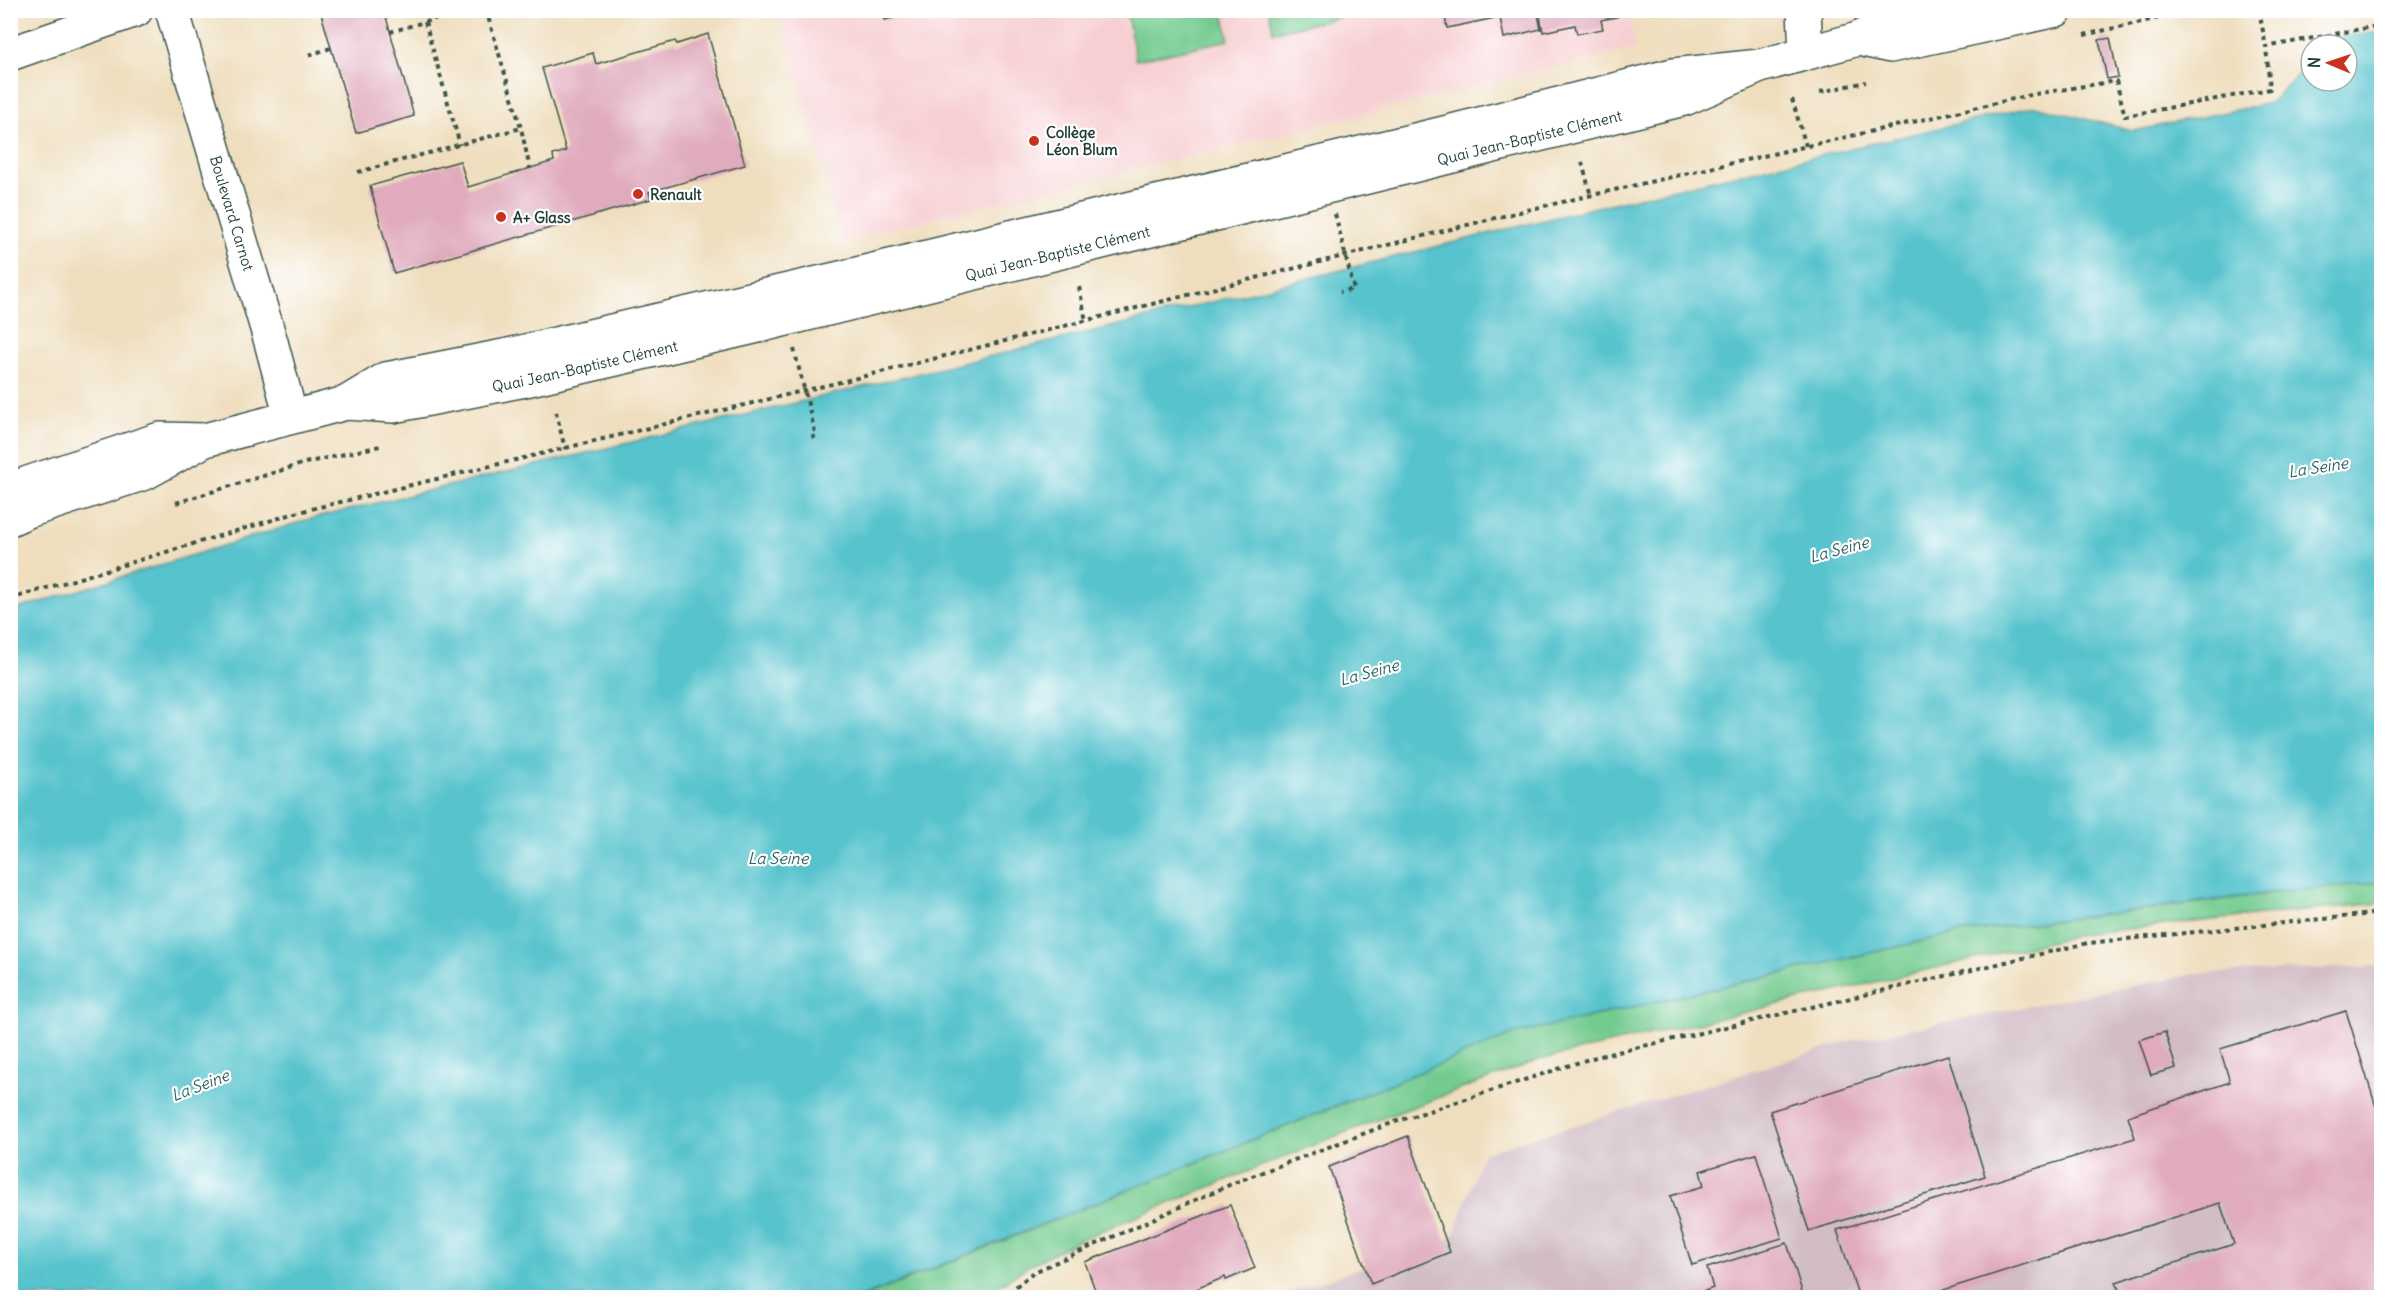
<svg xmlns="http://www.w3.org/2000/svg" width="2392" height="1308" viewBox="0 0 2392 1308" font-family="Delius,sans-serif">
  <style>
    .built { fill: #f7cfd2 }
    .industrial { fill: #d2bdc6 }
    .green { fill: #73cb90; stroke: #498462; stroke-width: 1.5 }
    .water { fill: #56c3cd; stroke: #3a8080; stroke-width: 1.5 }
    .building { fill: #e0abbd }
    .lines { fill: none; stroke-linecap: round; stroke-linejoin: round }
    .street-casing { stroke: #3e5549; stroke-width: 36 }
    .secondary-casing { stroke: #3e5549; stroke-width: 36 }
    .path { stroke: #3e5549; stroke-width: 4; stroke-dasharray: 4.5 4.5; stroke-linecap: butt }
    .street { stroke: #fff; stroke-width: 33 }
    .secondary { stroke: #fff; stroke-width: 33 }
    .path-bridge { stroke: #3e5549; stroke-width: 4; stroke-dasharray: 4.5 4.5; stroke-linecap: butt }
    .poi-dot { fill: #c8321e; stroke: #fff; stroke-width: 2 }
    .labels { text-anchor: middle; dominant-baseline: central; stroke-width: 4.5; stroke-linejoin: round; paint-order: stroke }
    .poi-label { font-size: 15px; font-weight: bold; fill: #1f3d34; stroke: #fff; text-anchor: start }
    .street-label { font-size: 15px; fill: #1f3d34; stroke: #fff }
    .water-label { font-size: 16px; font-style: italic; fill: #306562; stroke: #fff }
  </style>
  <rect width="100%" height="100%" fill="#fff"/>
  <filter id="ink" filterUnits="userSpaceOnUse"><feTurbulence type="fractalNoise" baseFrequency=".0167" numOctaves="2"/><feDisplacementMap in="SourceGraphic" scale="12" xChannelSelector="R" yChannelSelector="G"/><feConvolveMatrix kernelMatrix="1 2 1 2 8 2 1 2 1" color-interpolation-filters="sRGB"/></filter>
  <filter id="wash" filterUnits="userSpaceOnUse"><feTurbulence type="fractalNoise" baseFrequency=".008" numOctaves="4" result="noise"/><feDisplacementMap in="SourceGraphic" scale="24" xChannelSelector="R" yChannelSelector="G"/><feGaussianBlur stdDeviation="1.35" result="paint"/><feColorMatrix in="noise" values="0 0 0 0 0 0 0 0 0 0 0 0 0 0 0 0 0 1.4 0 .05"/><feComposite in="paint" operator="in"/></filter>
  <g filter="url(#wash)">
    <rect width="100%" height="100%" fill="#efdebe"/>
    <polygon class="built" points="1628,10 1636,48 842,241 779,11"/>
    <polygon class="industrial" points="2381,966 2381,1297 1272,1298 1453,1237 1483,1153 1850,1041 2194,974"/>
    <g class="green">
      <polygon points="1126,11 1223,11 1229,40 1136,60"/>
      <polygon points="1365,11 1365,12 1273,32 1269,11"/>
      <polygon points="2381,882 2381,903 2087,933 1539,1060 1346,1132 1079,1240 1030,1265 983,1297 862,1298 1514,1034 1958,933 2339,885"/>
    </g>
    <polygon class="water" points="2381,32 2381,882 2261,894 1958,933 1514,1034 862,1297 11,1297 11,611 310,519 1021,349 1609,204 2035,106 2133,131 2270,103 2311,61 2311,81 2347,81 2347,45 2326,45 2333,38"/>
    <g id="blocks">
      <g class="building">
        <polygon points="320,10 384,10 414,116 356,133"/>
        <polygon points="882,10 918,10 918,11 885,20"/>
        <polygon points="1444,10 1537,10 1541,29 1504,38 1500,17 1447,28"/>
        <polygon points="1539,10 1615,10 1617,17 1601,20 1603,29 1577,34 1575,25 1543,32"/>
        <polygon points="708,34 745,165 649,192 651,199 394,273 370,186 460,161 468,187 554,161 553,155 566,151 542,68 593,53 596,64 675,41 677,44"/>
        <polygon points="2110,38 2118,77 2107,79 2099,40"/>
        <polygon points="2346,1011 2382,1126 2382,1298 2122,1298 2116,1282 2234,1244 2220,1203 1918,1298 1859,1298 1837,1230 2135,1138 2128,1116 2230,1082 2220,1049"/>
        <polygon points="2165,1032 2176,1068 2151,1075 2139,1040"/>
        <polygon points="1948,1055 1985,1176 1809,1231 1770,1111"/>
        <polygon points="1408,1136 1450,1252 1371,1284 1329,1167"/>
        <polygon points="1756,1154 1782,1238 1692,1265 1670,1196 1704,1186 1700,1171"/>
        <polygon points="1230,1205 1255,1268 1226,1280 1225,1277 1174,1298 1098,1298 1085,1262"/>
        <polygon points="1787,1243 1804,1298 1685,1298 1713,1288 1707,1268"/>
      </g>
    </g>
  </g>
  <g filter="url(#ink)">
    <use href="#blocks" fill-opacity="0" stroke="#3e5549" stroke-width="1.5"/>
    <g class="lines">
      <defs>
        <g id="street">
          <polyline points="1804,10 1806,53"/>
          <polyline points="10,54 136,10"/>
        </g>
        <g id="secondary">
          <path id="s1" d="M 172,10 L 271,342 L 291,417"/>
          <polyline points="1858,39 1890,46 2056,10"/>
          <path id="s2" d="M 346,403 L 393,406 L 530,379 L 750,328 L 1396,170 L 1684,99 L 1760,66 L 1858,39 L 1888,22 L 1941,10"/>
          <polyline points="10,489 160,439 205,440"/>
          <polyline points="10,519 28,511 145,473 205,440 346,403 386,379 504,356 840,278 1444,133 1673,75 1760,66"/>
        </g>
      </defs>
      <use href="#street" class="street-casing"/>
      <use href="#secondary" class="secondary-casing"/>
      <g class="path">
        <polyline points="486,10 521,128 530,169"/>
        <polyline points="2259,10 2266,47"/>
        <polyline points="425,22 460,145"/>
        <polyline points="390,32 465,10"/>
        <polyline points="2084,35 2194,10"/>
        <polyline points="309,55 331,48"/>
        <polyline points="1820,92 1866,82"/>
        <polyline points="1792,99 1806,146"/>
        <polyline points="1582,162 1591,196"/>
        <polyline points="358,172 521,128"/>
        <polyline points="1079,287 1086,321"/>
        <polyline points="556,412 565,449"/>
        <polyline points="176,503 305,463 380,446"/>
        <polyline points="10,599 299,512 861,377 1527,210 2035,94 2116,81 2125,116 2270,89 2266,47 2382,25"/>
        <polyline points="1002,1298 1034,1272 1236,1182 1392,1123 1592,1058 2088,943 2382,913"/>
      </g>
      <use href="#street" class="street"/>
      <use href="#secondary" class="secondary"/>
      <g class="path-bridge">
        <polyline points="1335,214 1354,289 1340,292"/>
        <polyline points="794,349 816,436 810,438"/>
      </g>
    </g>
  </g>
  <g class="poi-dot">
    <circle cx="1034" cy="141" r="6"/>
    <circle cx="638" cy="194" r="6"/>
    <circle cx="501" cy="217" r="6"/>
  </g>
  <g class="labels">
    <g class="poi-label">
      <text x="1046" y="132">Collège<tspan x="1046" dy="17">Léon Blum</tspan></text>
      <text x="650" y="194">Renault</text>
      <text x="513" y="217">A+ Glass</text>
    </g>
    <g class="street-label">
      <text stroke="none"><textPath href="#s2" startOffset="1215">Quai Jean-Baptiste Clément</textPath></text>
      <text stroke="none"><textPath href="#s1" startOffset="212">Boulevard Carnot</textPath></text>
      <text stroke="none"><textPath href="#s2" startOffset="729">Quai Jean-Baptiste Clément</textPath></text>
      <text stroke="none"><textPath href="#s2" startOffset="243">Quai Jean-Baptiste Clément</textPath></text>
    </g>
    <g class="water-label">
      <text transform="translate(2318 467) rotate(-9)">La Seine</text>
      <text transform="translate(1839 549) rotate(-15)">La Seine</text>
      <text transform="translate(1369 672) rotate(-15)">La Seine</text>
      <text x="778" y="858">La Seine</text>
      <text transform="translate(200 1085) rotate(-21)">La Seine</text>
    </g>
  </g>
  <rect width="2392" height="1308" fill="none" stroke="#fff" stroke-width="36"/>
  <g transform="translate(2329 63) rotate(272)"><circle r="28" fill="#ffffff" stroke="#a5b1ae" stroke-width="1.5"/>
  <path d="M0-4.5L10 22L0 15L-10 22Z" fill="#c8321e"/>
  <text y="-9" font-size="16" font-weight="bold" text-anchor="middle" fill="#1f3d34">N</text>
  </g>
</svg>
